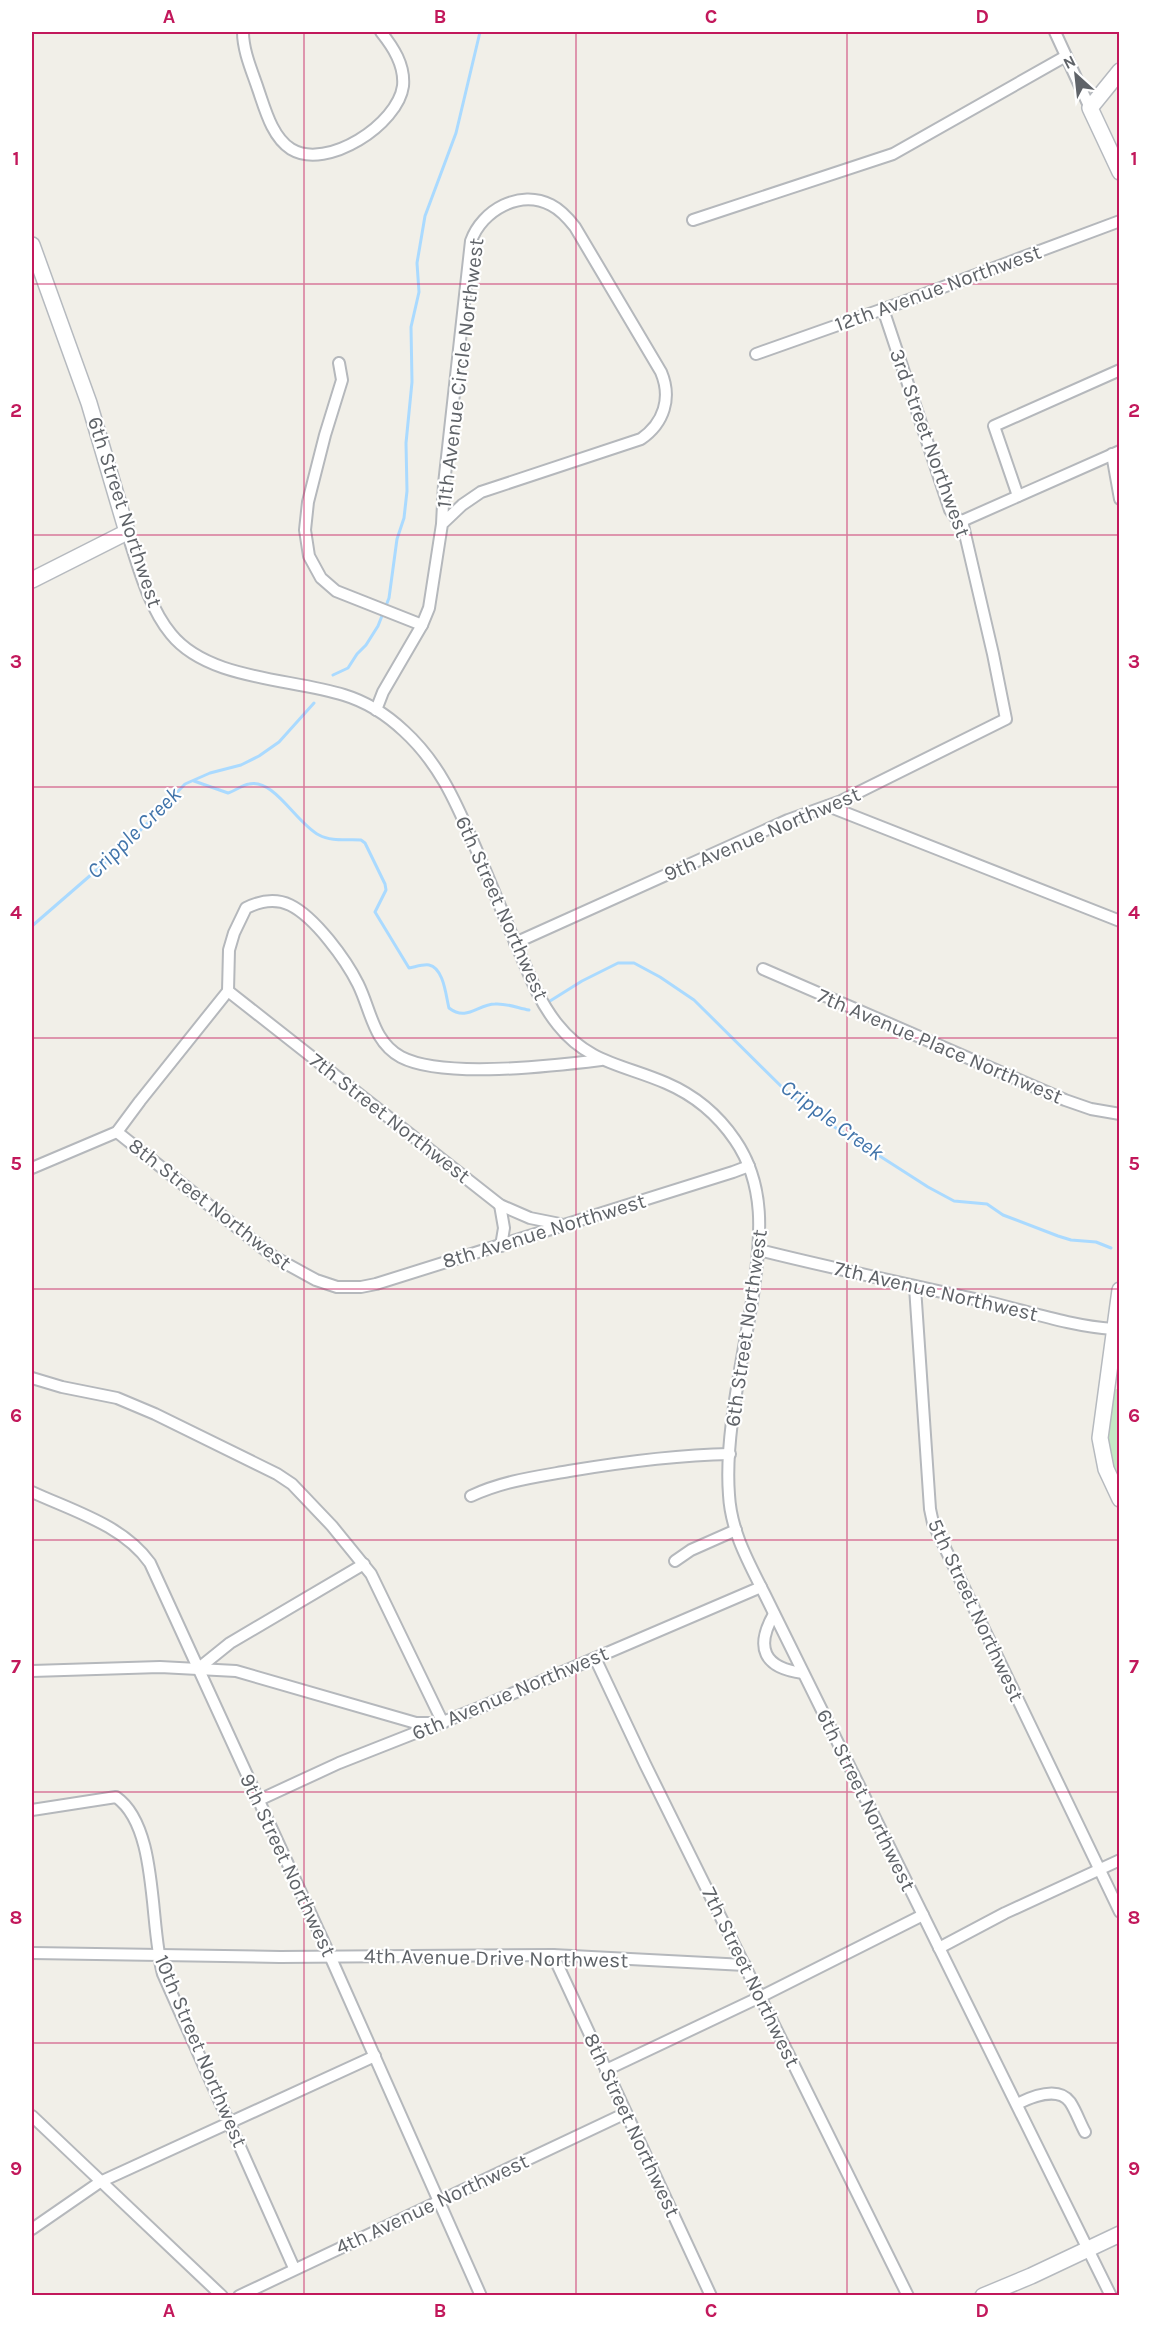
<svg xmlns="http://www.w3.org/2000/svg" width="1151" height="2327" viewBox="0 0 1151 2327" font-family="Karla,sans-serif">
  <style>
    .green { fill: #c5e8c5 }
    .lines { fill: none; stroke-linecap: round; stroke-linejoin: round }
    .stream { stroke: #aadaff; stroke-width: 3 }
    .minor-casing { stroke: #b5b8bc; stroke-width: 14 }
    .secondary-casing { stroke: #b6babf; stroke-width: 18 }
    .minor { stroke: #fff; stroke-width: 10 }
    .secondary { stroke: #fff; stroke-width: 15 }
    .grid { fill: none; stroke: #c2185b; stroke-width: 1.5; stroke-opacity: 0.55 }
    .labels { text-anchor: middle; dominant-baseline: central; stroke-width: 4.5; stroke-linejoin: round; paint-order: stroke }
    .street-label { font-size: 21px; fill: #5f6368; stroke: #fff }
    .water-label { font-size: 22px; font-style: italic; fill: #4174aa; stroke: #fff }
    .neatline { fill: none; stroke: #c2185b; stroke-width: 2 }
    .grid-label { font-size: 20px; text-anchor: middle; font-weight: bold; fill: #c2185b }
  </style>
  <rect width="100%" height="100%" fill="#f1efe8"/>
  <polygon class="green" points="1119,1388 1119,1487 1107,1440 1112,1391"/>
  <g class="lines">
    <g class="stream">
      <polyline points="333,675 348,668 357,654 366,645 378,626 389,598 397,539 404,518 407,491 406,443 412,382 411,327 419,292 417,263 425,216 456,133 480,32"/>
      <path d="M 194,781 L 228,793 C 235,791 242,785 249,784 C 274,778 296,823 319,835 C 331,842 348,839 361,840 L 365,843 L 385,884 L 386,890 L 375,912 L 409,968 C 415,967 423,964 429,965 C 444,968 446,997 449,1008 C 467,1022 478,1004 495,1004 C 506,1003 518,1008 529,1010"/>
      <polyline points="32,926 130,841 185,784 210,773 241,765 259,756 279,742 314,703"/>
      <polyline points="550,1001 582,981 618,963 634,963 660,977 694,1000 790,1095 822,1119 928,1187 954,1201 987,1204 1003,1215 1058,1236 1071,1240 1096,1242 1111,1248"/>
    </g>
    <defs>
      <g id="minor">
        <path d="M 243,32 C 243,51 252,71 258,89 C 265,109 272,137 291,149 C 327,171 398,124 403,86 C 405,65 393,47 381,32"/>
        <polyline points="1055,32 1090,108"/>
        <polyline points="693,220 893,154 1066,56"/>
        <polyline points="756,354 903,302 1120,221"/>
        <polyline points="339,363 342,380 325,435 308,502 305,530 309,556 321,578 336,591 422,625"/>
        <polyline points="1112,454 1120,499"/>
        <polyline points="1018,496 994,426 1120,370"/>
        <polyline points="962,521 1120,451"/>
        <path d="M 127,532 C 138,565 148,606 171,634 C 208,680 290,678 344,695 C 367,702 387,715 404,731 C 438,762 455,800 473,842 C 489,878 503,915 519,951 C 530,977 540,1003 558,1025 C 588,1063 625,1065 666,1083 C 694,1095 718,1115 735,1140 C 766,1185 761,1236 754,1288 C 745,1352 724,1432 729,1495 C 731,1531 748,1561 764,1593 L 1111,2296"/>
        <path d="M 376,710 L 383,692 L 422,625 L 429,608 L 442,524 L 462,505 L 481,492 L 641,439 C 664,423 672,398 661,372 L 575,227 C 568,218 561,210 551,205 C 520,189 482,210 471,241 L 444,484 L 442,524"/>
        <polyline points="828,806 1120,921"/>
        <polyline points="515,943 788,820 841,801 1006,719 993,654 962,521 955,517 950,510 883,309"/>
        <polyline points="763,969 1065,1100 1091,1109 1120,1114"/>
        <polyline points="228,991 500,1205 530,1218 560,1224"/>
        <polyline points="117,1132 274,1257 316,1280 337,1287 361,1287 376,1284 733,1172 749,1166"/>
        <path d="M 32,1168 L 117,1132 L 140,1101 L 228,991 L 229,950 L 234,933 L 246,908 C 260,901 275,898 290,905 C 315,917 346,960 358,984 C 371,1010 373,1042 401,1057 C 443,1079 553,1066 601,1060"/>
        <polyline points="500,1205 504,1228 501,1246"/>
        <path d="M 759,1250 C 835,1269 911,1285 988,1302 C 1030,1312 1071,1326 1113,1329"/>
        <polyline points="915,1287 930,1509 933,1523 1120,1912"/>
        <polyline points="32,1378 62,1387 117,1398 155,1414 277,1474 292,1484 332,1526 371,1574 443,1723 416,1723 236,1671 160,1667 32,1671"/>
        <path d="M 32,1492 C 73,1511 123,1525 150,1563 L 330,1956 L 481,2296"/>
        <path d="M 471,1496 C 503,1481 535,1477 569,1471 C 623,1462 675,1455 730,1454"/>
        <polyline points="675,1561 691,1550 736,1530"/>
        <path d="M 774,1614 C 755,1647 763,1668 803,1673"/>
        <polyline points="595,1658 645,1764 908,2296"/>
        <polyline points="199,1668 230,1643 364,1564"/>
        <polyline points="259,1800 339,1763 481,1707 761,1587"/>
        <path d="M 32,1810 L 116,1797 C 159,1827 149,1925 163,1974 L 294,2268"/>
        <polyline points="939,1948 1005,1913 1120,1860"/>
        <polyline points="32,1953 280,1957 553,1955 745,1965"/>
        <polyline points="553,1955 711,2296"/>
        <polyline points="606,2070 760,1997 923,1915"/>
        <path d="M 1017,2104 C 1031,2097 1058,2086 1070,2102 C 1076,2111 1080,2123 1085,2132"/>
        <polyline points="32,2116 222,2296"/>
        <polyline points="32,2229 100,2182 375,2056"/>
        <polyline points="239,2296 626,2113"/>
      </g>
      <g id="secondary">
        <polyline points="1120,71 1090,108 1120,172"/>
        <polyline points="32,245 89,403 127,532 32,580"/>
        <polyline points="1120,1290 1100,1438 1106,1469 1120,1499"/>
        <polyline points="983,2296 1031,2276 1120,2234"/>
      </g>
    </defs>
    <use href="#minor" class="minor-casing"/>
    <use href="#secondary" class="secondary-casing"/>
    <use href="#minor" class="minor"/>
    <use href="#secondary" class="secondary"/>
  </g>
  <path class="grid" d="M 304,32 L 304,2296M 576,32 L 576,2296M 847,32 L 847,2296M 32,284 L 1120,284M 32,535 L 1120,535M 32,787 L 1120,787M 32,1038 L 1120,1038M 32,1289 L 1120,1289M 32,1540 L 1120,1540M 32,1792 L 1120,1792M 32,2043 L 1120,2043"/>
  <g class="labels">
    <g class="street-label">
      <text transform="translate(938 288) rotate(-20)">12th Avenue Northwest</text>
      <text transform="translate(460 373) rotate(-83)">11th Avenue Circle Northwest</text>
      <text transform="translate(930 443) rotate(70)">3rd Street Northwest</text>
      <text transform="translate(125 512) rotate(72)">6th Street Northwest</text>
      <text transform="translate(762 834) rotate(-23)">9th Avenue Northwest</text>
      <text transform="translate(502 908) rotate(66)">6th Street Northwest</text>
      <text transform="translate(940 1046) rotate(23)">7th Avenue Place Northwest</text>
      <text transform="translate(390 1118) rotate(38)">7th Street Northwest</text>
      <text transform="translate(210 1204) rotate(38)">8th Street Northwest</text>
      <text transform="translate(544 1231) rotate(-17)">8th Avenue Northwest</text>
      <text transform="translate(936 1291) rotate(13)">7th Avenue Northwest</text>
      <text transform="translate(746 1328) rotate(-82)">6th Street Northwest</text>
      <text transform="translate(976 1610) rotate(65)">5th Street Northwest</text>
      <text transform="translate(510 1693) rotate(-23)">6th Avenue Northwest</text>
      <text transform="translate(866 1800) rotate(64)">6th Street Northwest</text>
      <text transform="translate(288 1865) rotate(65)">9th Street Northwest</text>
      <text transform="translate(496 1958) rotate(1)">4th Avenue Drive Northwest</text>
      <text transform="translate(751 1977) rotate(64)">7th Street Northwest</text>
      <text transform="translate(201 2051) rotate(67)">10th Street Northwest</text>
      <text transform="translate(632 2125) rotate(65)">8th Street Northwest</text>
      <text transform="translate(432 2204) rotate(-25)">4th Avenue Northwest</text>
    </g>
    <g class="water-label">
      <text transform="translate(134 833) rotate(-44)">Cripple Creek</text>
      <text transform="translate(832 1120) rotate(36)">Cripple Creek</text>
    </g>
  </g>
  <rect width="1151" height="2327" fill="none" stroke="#ffffff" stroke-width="66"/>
  <g transform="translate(1076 75) rotate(333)" stroke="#ffffff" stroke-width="4.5" paint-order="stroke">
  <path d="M0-4.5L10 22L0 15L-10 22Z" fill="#5f6368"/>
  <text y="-9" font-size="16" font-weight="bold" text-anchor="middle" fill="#5f6368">N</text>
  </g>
  <rect x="33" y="33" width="1085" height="2261" class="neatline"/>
  <g class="grid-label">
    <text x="169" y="23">A</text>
    <text x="440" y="23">B</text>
    <text x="711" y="23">C</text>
    <text x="982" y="23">D</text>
    <text x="16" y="165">1</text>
    <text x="1134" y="165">1</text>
    <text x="16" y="417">2</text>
    <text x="1134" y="417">2</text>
    <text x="16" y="668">3</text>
    <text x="1134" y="668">3</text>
    <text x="16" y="919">4</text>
    <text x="1134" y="919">4</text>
    <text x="16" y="1170">5</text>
    <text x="1134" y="1170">5</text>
    <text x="16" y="1422">6</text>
    <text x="1134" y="1422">6</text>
    <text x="16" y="1673">7</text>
    <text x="1134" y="1673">7</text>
    <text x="16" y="1924">8</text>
    <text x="1134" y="1924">8</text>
    <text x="16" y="2175">9</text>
    <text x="1134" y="2175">9</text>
    <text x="169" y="2317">A</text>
    <text x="440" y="2317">B</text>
    <text x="711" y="2317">C</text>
    <text x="982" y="2317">D</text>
  </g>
</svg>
